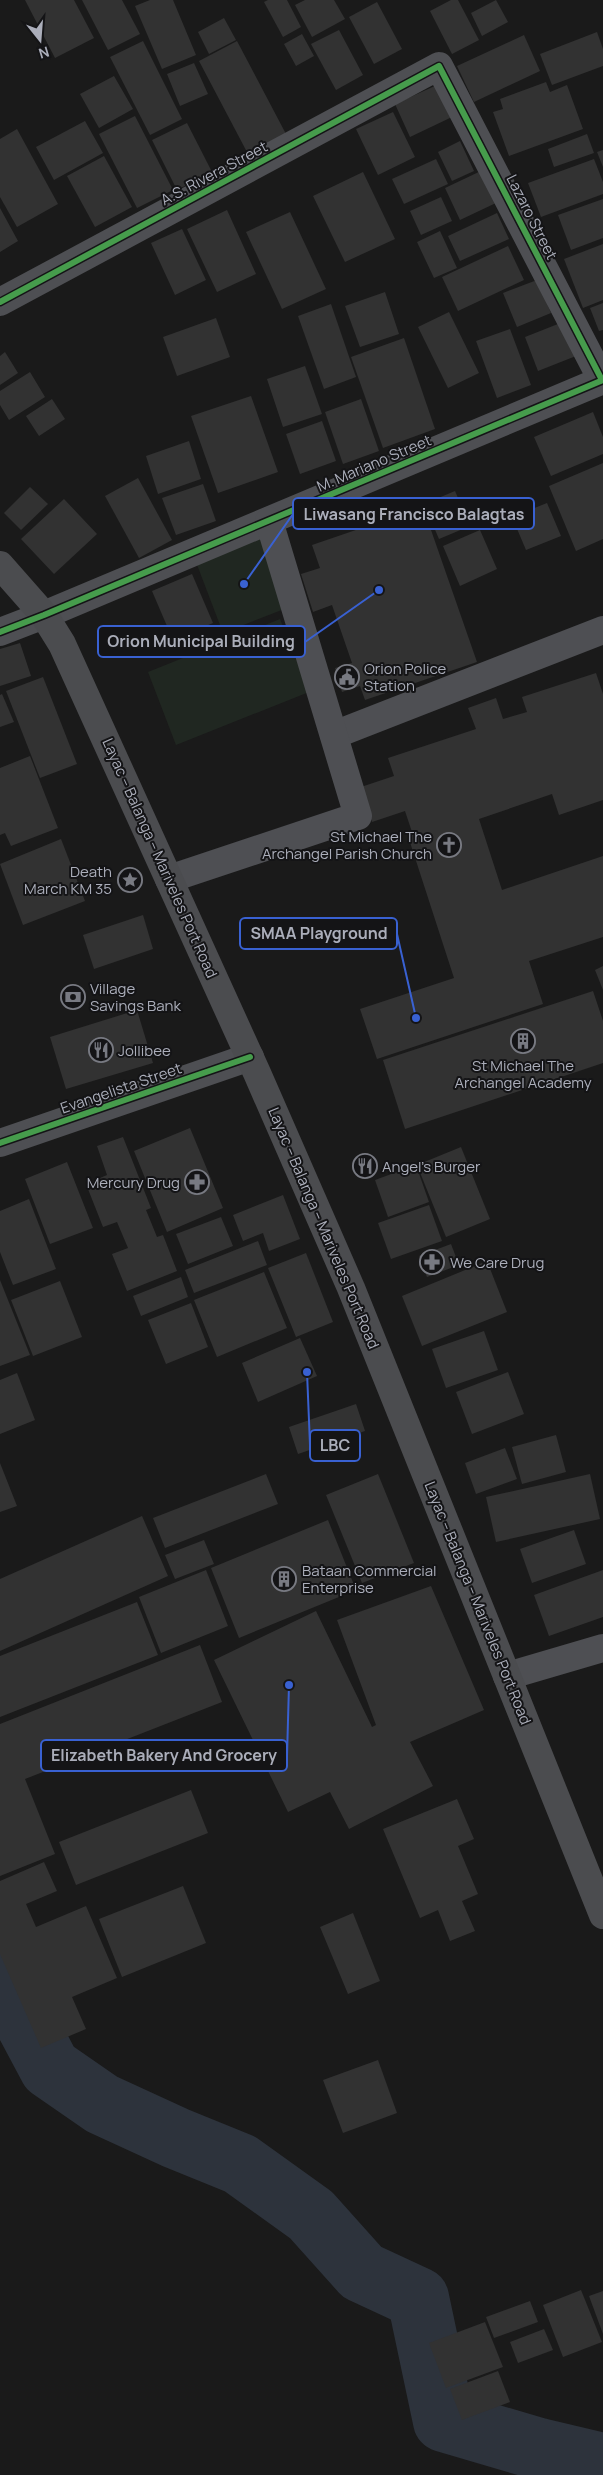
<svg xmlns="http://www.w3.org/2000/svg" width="603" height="2475" viewBox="0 0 603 2475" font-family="Manrope,sans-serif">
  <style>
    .green { fill: #202721 }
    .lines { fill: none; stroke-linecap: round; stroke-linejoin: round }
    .river { stroke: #2d333c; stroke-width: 62 }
    .building { fill: #323232 }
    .minor { stroke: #4e4f53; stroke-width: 28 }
    .major { stroke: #4b4c4f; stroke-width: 28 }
    .cycleway-casing { stroke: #141416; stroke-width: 9 }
    .cycleway { stroke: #469c4c; stroke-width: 6 }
    .labels { text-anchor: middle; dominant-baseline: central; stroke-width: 4; stroke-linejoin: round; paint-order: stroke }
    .street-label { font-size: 15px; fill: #abaeba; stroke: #141416 }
    .poi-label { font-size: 15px; fill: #abaeba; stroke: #141416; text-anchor: start }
    .leader { fill: none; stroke: #3961d2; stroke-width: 2 }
    .callout-dot { fill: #3961d2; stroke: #141416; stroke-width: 2 }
    .callout { fill: #141416; stroke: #3961d2; stroke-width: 2 }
    .callout-label { font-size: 16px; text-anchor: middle; font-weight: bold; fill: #abaeba }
  </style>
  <rect width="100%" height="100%" fill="#1a1a1a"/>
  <g class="green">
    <polygon points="265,535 292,606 223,633 196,562"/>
    <polygon points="280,619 309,692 176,745 148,672"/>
  </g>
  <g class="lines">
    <polyline class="river" points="0,1974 50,2068 102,2104 176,2138 240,2164 311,2215 362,2272 418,2298 444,2421 539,2449 603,2464"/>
  </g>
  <g class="building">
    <polygon points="25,0 74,0 94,38 55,58"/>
    <polygon points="82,0 122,0 140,34 108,50"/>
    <polygon points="150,0 173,0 196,55 162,69 135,6"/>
    <polygon points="268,0 287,0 301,27 283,37 264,2"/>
    <polygon points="305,0 334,0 345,19 312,37 295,5"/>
    <polygon points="451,0 458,0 479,40 452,54 430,11"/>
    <polygon points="496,0 508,22 482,36 471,13"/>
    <polygon points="377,2 402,49 374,64 349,17"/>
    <polygon points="224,18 236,40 209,54 198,32"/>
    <polygon points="339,30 363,75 336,90 311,44"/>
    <polygon points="597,32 603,49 603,66 552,85 540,54"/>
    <polygon points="302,34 314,56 296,66 284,44"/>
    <polygon points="524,35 540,71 474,102 457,66"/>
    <polygon points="143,41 182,119 150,135 110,57"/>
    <polygon points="237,41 286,134 248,154 199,61"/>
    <polygon points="194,63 208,94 180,106 167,74"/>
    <polygon points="114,76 133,109 99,128 80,94"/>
    <polygon points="546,82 550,92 567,85 583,129 509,156 493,112 503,109 500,99"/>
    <polygon points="437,85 452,117 410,137 395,104"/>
    <polygon points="393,112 415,157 378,175 356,129"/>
    <polygon points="135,116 173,190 137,208 99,134"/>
    <polygon points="85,121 103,153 54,180 36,147"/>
    <polygon points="187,123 212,172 177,190 152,140"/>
    <polygon points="17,129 58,204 17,227 0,197 0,139"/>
    <polygon points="587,134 594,153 554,167 548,149"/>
    <polygon points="460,141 474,171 452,181 438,152"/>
    <polygon points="603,150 603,167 597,152"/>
    <polygon points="104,156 132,207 95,227 67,176"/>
    <polygon points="436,159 448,184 404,204 392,179"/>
    <polygon points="594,159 603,182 603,194 541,217 528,183"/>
    <polygon points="483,170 498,202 460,220 445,188"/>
    <polygon points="363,172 395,239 345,262 313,196"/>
    <polygon points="441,197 452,221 421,235 410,211"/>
    <polygon points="603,199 603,238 571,250 558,215"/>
    <polygon points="0,208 18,241 0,252"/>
    <polygon points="227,210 256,274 217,292 187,229"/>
    <polygon points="290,212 326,289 282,309 246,232"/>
    <polygon points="497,213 509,239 460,261 448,236"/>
    <polygon points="182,229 206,280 175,295 151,243"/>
    <polygon points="440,231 457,268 434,278 417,242"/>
    <polygon points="603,244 603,300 583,308 564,259"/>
    <polygon points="508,246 524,280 458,311 442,277"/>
    <polygon points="537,280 551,313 517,327 503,293"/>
    <polygon points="385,292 399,334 360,347 345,306"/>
    <polygon points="603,303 603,330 599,331 590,308"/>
    <polygon points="331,304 356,377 324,389 298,316"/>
    <polygon points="449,312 479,373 448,388 418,327"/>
    <polygon points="216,318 230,357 177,376 163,337"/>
    <polygon points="563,322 576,356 538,371 525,337"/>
    <polygon points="510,329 531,385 497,398 476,341"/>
    <polygon points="404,338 435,429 383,448 351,357"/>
    <polygon points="5,352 18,373 0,385 0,356"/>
    <polygon points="305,366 322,414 283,427 267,379"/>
    <polygon points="30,372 45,397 9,420 0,405 0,391"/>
    <polygon points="251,396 278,472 218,493 191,416"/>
    <polygon points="52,399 65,419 39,436 26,416"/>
    <polygon points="361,399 379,451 343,464 325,412"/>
    <polygon points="593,412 603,437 603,454 551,476 534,437"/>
    <polygon points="322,421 336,461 300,474 286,434"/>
    <polygon points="189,441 201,479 158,494 146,456"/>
    <polygon points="603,463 603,539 576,551 549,486"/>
    <polygon points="138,478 172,540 139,558 105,496"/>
    <polygon points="203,484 216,521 176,535 162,498"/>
    <polygon points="30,487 48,504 21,530 4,513"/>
    <polygon points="455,491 470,526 439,539 424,504"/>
    <polygon points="64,499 97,534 54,574 21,539"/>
    <polygon points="547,503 561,536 526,550 512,517"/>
    <polygon points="423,507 477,662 365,700 360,686 342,692 335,668 352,663 332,605 313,612 301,574 320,568 312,545"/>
    <polygon points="480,530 497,569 460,586 443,546"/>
    <polygon points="192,574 213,623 173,640 152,591"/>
    <polygon points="20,643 31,676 0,686 0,649"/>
    <polygon points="596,673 603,694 603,800 559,815 552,794 479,819 502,890 603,856 603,937 529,961 543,1004 377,1059 360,1009 454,978 407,833 412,832 405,811 372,822 361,787 394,776 388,758 476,729 468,708 496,698 503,719 527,712 522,697"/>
    <polygon points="43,677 77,764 40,778 6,691"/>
    <polygon points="2,694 14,722 0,727 0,695"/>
    <polygon points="30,756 58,828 11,846 5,833 0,835 0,768"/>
    <polygon points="61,839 85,901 23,925 0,864"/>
    <polygon points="143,915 153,949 94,969 83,935"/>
    <polygon points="603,966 603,990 595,970"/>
    <polygon points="593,991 603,1021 603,1063 405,1129 383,1060"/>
    <polygon points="137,1010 153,1063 66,1089 50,1037"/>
    <polygon points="190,1128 223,1208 167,1232 134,1151"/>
    <polygon points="123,1137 151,1208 146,1210 157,1237 163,1235 177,1271 127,1291 112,1254 128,1248 117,1222 103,1227 86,1184 107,1175 97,1146"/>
    <polygon points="461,1147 490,1219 446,1237 417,1165"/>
    <polygon points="67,1162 93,1228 50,1244 25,1179"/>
    <polygon points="416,1165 429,1202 388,1217 375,1180"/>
    <polygon points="283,1195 300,1239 269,1251 263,1233 243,1241 233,1215"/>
    <polygon points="29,1199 56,1269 13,1285 0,1252 0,1211"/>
    <polygon points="429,1205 442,1241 391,1259 378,1223"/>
    <polygon points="221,1217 233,1246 188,1264 176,1234"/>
    <polygon points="258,1241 267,1265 194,1293 185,1270"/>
    <polygon points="451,1244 459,1265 427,1277 419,1256"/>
    <polygon points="306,1253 333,1322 296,1337 268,1268"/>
    <polygon points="487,1261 507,1312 422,1346 402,1296"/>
    <polygon points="264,1272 287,1328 217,1357 194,1300"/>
    <polygon points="181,1277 188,1297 141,1316 133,1296"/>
    <polygon points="0,1280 30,1355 0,1366"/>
    <polygon points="60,1281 82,1337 33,1356 11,1300"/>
    <polygon points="191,1303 208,1347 166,1364 148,1320"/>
    <polygon points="484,1331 498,1370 446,1388 432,1349"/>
    <polygon points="300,1338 317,1376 258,1402 242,1363"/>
    <polygon points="508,1372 524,1414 472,1434 456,1392"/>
    <polygon points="17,1373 35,1420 0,1434 0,1380"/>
    <polygon points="356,1404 365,1431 298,1454 289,1427"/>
    <polygon points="556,1435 566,1472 522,1484 512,1447"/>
    <polygon points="505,1448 517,1479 476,1494 465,1463"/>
    <polygon points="0,1463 17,1506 0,1512"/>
    <polygon points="266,1474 278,1504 165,1548 153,1518"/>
    <polygon points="378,1474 414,1563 362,1583 326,1495"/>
    <polygon points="590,1474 600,1519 496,1542 486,1497"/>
    <polygon points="142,1516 168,1576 0,1651 0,1579"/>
    <polygon points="328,1520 356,1590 239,1638 211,1568"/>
    <polygon points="574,1530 586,1564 532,1583 520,1549"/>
    <polygon points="204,1540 214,1564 175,1579 165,1555"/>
    <polygon points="206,1570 228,1626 161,1653 139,1597"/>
    <polygon points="603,1570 603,1617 549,1636 534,1595"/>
    <polygon points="431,1586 484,1710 410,1742 433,1786 349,1829 330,1792 288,1812 214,1660 316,1611 372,1727 376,1725 337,1620"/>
    <polygon points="137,1602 158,1655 0,1717 0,1656"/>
    <polygon points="200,1645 222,1702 25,1779 55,1854 0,1876 0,1724"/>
    <polygon points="191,1790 208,1833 76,1885 59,1842"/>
    <polygon points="457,1799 474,1839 458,1846 478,1894 462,1901 475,1931 450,1941 438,1910 420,1918 383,1829"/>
    <polygon points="44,1862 57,1891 26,1904 36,1927 86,1906 117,1978 72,1997 86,2029 41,2048 0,1954 0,1881"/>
    <polygon points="183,1886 206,1943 122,1977 99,1919"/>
    <polygon points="353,1913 380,1981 348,1994 320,1927"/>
    <polygon points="378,2060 397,2113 343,2133 323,2080"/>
    <polygon points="581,2290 602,2342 563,2357 543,2305"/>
    <polygon points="603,2291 603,2334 589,2296"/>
    <polygon points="530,2301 538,2322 494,2338 486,2317"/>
    <polygon points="485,2322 503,2367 446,2388 429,2343"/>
    <polygon points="544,2329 553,2350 518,2363 510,2342"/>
    <polygon points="498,2371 510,2402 462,2420 450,2389"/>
  </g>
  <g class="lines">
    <g class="minor">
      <polyline points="0,302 439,66 602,380"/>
      <polyline points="0,632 44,615 603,380"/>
      <polyline points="334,735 603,630"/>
      <polyline points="169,879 358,816 269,521"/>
      <polyline points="0,1143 250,1057"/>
      <polyline points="507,1676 603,1648"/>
    </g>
    <polyline class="major" points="0,565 44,615 62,644 257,1073 351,1288 603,1915"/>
    <defs>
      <g id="cycleway">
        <polyline points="0,302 439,66 602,380"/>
        <polyline points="0,632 44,615 603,380"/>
        <polyline points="0,1143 250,1057"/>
      </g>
    </defs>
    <use href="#cycleway" class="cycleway-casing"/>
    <use href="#cycleway" class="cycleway"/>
  </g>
  <defs>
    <symbol id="civic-ring" viewBox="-11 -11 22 22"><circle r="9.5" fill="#141416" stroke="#787a82" stroke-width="1.5"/><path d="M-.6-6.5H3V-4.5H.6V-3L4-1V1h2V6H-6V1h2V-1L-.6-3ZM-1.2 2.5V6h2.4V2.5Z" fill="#787a82"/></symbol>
    <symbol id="church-ring" viewBox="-11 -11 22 22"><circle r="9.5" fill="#141416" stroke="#787a82" stroke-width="1.5"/><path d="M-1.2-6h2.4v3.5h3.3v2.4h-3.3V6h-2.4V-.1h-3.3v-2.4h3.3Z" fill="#787a82"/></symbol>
    <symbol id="sight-ring" viewBox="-11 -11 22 22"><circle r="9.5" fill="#141416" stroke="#787a82" stroke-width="1.5"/><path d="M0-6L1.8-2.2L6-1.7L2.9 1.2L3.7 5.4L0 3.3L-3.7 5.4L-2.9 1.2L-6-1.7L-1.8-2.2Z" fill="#787a82"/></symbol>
    <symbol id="bank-ring" viewBox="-11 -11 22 22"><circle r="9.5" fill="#141416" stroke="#787a82" stroke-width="1.5"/><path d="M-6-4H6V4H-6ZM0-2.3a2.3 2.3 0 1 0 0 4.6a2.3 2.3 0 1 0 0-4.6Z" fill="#787a82"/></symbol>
    <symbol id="building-ring" viewBox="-11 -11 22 22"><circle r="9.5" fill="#141416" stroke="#787a82" stroke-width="1.5"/><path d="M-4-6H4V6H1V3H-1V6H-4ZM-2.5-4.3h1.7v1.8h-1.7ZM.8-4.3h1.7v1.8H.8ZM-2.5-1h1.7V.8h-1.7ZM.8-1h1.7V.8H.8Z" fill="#787a82"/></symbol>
    <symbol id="restaurant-ring" viewBox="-11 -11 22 22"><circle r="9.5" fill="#141416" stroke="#787a82" stroke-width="1.5"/><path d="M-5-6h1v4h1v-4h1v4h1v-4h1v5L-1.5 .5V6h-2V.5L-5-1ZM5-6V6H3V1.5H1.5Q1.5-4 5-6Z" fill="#787a82"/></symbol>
    <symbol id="pharmacy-ring" viewBox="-11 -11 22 22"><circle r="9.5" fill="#141416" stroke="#787a82" stroke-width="1.5"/><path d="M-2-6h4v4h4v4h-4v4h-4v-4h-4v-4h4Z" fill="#787a82"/></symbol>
  </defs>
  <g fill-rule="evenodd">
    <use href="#civic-ring" x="333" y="663" width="28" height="28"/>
    <use href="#church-ring" x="435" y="831" width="28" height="28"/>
    <use href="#sight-ring" x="116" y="866" width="28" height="28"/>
    <use href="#bank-ring" x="59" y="983" width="28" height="28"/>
    <use href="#building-ring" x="509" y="1027" width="28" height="28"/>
    <use href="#restaurant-ring" x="87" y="1036" width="28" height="28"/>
    <use href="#restaurant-ring" x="351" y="1152" width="28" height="28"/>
    <use href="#pharmacy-ring" x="183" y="1168" width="28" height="28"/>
    <use href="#pharmacy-ring" x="418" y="1248" width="28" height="28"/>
    <use href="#building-ring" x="270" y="1565" width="28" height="28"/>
  </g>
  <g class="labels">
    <g class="street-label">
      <text transform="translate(214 173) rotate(-28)">A.S. Rivera Street</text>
      <text transform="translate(532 217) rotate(63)">Lazaro Street</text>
      <text transform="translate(374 463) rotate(-23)">M. Mariano Street</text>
      <text transform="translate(160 858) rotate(66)">Layac – Balanga – Mariveles Port Road</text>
      <text transform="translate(121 1088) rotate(-19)">Evangelista Street</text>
      <text transform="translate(324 1228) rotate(67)">Layac – Balanga – Mariveles Port Road</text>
      <text transform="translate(478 1603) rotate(68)">Layac – Balanga – Mariveles Port Road</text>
    </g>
    <g class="poi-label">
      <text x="364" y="668">Orion Police<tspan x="364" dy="17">Station</tspan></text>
      <text x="432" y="836" text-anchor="end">St Michael The<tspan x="432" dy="17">Archangel Parish Church</tspan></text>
      <text x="112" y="871" text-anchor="end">Death<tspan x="112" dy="17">March KM 35</tspan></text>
      <text x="90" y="988">Village<tspan x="90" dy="17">Savings Bank</tspan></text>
      <text x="118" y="1050">Jollibee</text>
      <text x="523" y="1065" text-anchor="middle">St Michael The<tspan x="523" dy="17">Archangel Academy</tspan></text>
      <text x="382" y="1166">Angel's Burger</text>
      <text x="180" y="1182" text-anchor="end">Mercury Drug</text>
      <text x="450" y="1262">We Care Drug</text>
      <text x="302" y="1570">Bataan Commercial<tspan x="302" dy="17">Enterprise</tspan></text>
    </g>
  </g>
  <path class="leader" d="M244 584L293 514M379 590L305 642M416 1018L397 934M307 1372L310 1445M289 1685L287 1756"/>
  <g class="callout-dot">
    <circle cx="244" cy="584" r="5"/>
    <circle cx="379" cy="590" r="5"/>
    <circle cx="416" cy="1018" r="5"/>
    <circle cx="307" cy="1372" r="5"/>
    <circle cx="289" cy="1685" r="5"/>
  </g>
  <g class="callout">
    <rect x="293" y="498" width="241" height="31" rx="5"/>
    <rect x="98" y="626" width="207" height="31" rx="5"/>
    <rect x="240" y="918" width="157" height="31" rx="5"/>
    <rect x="310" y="1430" width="50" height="31" rx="5"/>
    <rect x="41" y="1740" width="246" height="31" rx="5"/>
  </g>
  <g class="callout-label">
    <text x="414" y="520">Liwasang Francisco Balagtas</text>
    <text x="201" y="647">Orion Municipal Building</text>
    <text x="319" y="939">SMAA Playground</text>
    <text x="335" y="1451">LBC</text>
    <text x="164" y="1761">Elizabeth Bakery And Grocery</text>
  </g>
  <g transform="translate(40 40) rotate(163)" stroke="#141416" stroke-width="4" paint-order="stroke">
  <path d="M0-4L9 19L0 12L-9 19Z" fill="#abaeba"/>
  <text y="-8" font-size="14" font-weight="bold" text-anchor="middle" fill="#abaeba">N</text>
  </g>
</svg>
